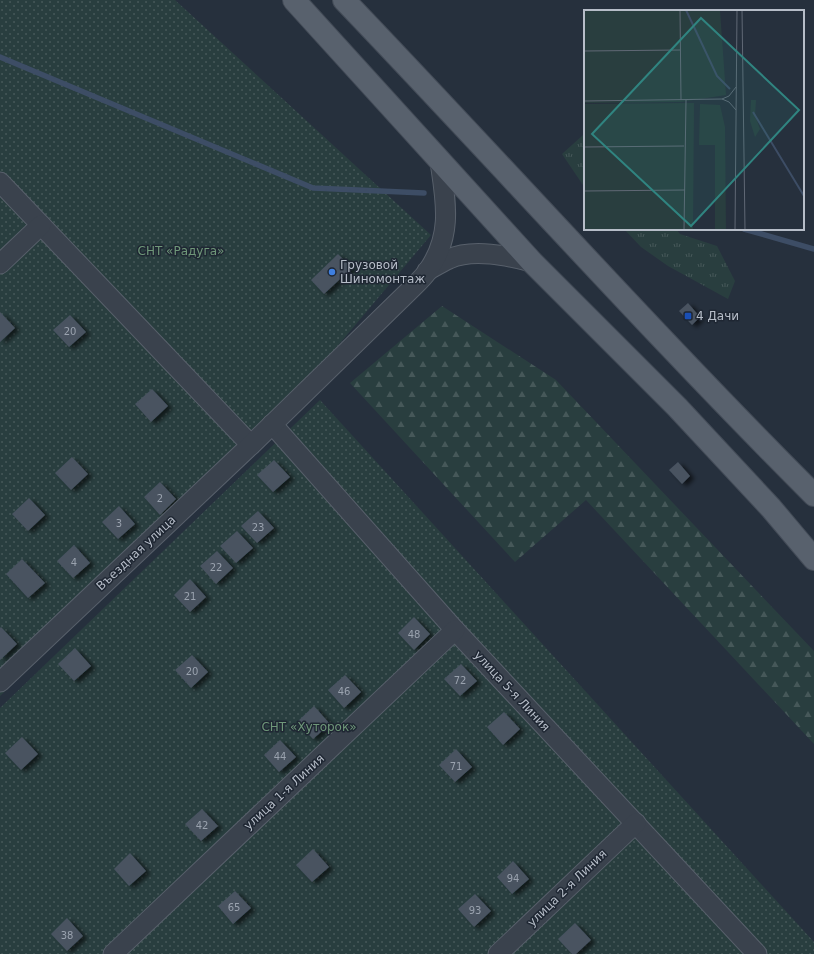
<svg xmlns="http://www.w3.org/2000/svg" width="814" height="954" viewBox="0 0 814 954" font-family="'DejaVu Sans',sans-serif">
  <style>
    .grass { fill: url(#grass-tufts) }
    .forest { fill: url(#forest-firs) }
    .garden { fill: url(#garden-dots) }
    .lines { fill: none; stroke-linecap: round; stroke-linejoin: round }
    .stream { stroke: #3d4d65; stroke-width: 5.5 }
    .building { fill: #485361; filter: url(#shadow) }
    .street-casing { stroke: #58606b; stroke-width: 21 }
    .primary-casing { stroke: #434b57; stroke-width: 24 }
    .street { stroke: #3a424d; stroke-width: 19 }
    .primary { stroke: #58616d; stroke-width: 22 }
    .shop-dot { fill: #3f7fe0; stroke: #1f2733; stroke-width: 1.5 }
    .transit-dot { fill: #1a4fb4; stroke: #1f2733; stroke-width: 1.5 }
    .labels { text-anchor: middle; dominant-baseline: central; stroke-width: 3; stroke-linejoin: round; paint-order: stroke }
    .number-label { font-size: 10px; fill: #9aa2ae }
    .park-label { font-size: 12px; fill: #6f9779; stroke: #1f2733 }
    .poi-label { font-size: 12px; fill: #b6bdc8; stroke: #1f2733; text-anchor: start }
    .street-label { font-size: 12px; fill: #b6bdc8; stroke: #1f2733 }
    .inset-river { fill: none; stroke: #3d4d65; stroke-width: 2 }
    .inset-road { fill: none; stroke: #606875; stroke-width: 1 }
    .view { fill: #308480; fill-opacity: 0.15; stroke: #308480; stroke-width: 2 }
    .inset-edge { fill: none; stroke: #b6bdc8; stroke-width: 2 }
  </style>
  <defs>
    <pattern id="grass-tufts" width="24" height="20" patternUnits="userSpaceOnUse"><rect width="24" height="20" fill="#293e3f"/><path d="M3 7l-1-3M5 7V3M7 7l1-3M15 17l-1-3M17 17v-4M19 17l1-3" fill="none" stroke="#465859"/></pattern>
    <pattern id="forest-firs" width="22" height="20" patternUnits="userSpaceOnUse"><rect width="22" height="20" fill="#293e3f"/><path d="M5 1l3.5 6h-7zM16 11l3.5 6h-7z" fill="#465859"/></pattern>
    <pattern id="garden-dots" width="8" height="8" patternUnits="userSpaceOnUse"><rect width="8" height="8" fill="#293e3f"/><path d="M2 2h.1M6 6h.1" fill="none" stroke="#465859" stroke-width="1.8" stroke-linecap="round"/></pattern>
    <filter id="shadow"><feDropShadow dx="4.5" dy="2.5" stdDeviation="2" flood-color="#0009"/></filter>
  </defs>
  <rect width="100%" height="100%" fill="#26303d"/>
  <g class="grass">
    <polygon points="583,135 585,139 585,188 562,154"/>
    <polygon points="624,229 676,229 680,234 717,246 735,281 728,299 668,266 641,247"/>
  </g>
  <polygon class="forest" points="442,306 556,380 814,651 814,744 586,500 515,562 350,383"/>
  <g class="garden">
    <polygon points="0,0 175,0 431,235 272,424 257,452 0,696"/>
    <polygon points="320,400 814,942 814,954 0,954 0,708"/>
  </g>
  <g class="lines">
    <g class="stream">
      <polyline points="0,57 313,188 424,193"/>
      <polyline points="744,229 814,249"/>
    </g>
  </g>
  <g class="building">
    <polygon points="338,254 352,268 324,294 311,280"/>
    <polygon points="688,303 700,317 692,325 679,311"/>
    <polygon points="0,312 15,328 0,342"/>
    <polygon points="70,315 86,332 69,347 53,330"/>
    <polygon points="152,389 168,406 151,422 135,404"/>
    <polygon points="72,457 88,474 71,490 55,473"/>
    <polygon points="274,460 290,477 273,492 257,475"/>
    <polygon points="678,462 690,476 682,484 669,470"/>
    <polygon points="160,482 176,499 160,515 144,497"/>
    <polygon points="29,498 45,515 28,531 12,514"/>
    <polygon points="119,506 135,524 118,539 102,522"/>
    <polygon points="258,511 274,528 257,543 241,526"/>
    <polygon points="237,531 253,548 236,563 220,546"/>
    <polygon points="74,545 90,563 73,578 57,561"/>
    <polygon points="217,551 233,568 216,584 200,566"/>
    <polygon points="22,559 45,583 28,598 6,574"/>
    <polygon points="190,579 206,597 190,612 174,595"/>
    <polygon points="414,617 430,634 414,650 398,633"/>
    <polygon points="1,627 17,644 0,660 0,628"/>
    <polygon points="75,648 91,666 74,681 58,664"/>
    <polygon points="192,655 208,672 191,688 175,670"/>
    <polygon points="461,664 477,681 460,696 444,679"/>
    <polygon points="345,675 361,692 344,708 328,690"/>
    <polygon points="314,706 330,724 313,739 297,722"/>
    <polygon points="504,712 520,729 503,745 487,727"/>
    <polygon points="22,737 38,754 21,770 5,753"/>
    <polygon points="280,740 296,757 279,772 264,755"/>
    <polygon points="456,749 472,767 455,782 439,765"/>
    <polygon points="202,809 218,826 201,841 185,824"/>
    <polygon points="313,849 329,867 312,882 296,865"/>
    <polygon points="130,853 146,871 129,886 114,869"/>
    <polygon points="513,861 529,879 512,894 497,877"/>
    <polygon points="235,891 251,908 233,924 218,906"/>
    <polygon points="475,894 491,911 474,927 458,909"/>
    <polygon points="67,918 83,936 67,951 51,934"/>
    <polygon points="575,923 591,940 576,954 572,954 558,939"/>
  </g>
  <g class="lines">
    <defs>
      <g id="street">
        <polyline points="0,182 251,445"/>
        <polyline points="0,264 41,225"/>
        <path d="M 427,271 C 434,267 442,262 449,259 C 473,248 508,256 532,262"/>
        <polyline points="272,424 455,630 757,954"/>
        <path d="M 0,682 L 251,445 L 408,292 C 414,286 422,279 427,272 C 453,236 446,202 440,162"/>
        <polyline points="113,954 455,630"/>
        <polyline points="498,954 636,823"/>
      </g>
      <g id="primary">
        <polyline points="294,0 532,262 677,407 771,508 814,559"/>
        <path d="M 344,0 C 501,164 653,334 814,495"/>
      </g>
    </defs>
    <use href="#street" class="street-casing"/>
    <use href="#primary" class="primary-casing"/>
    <use href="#street" class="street"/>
    <use href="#primary" class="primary"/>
  </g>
  <circle class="shop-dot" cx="332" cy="272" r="4"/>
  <rect class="transit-dot" x="684" y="312" width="8" height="8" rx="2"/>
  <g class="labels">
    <g class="number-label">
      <text x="70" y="331">20</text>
      <text x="160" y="498">2</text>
      <text x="119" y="523">3</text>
      <text x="258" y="527">23</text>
      <text x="74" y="562">4</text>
      <text x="216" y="567">22</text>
      <text x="190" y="596">21</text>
      <text x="414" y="634">48</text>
      <text x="192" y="671">20</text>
      <text x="460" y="680">72</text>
      <text x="344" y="691">46</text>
      <text x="280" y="756">44</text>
      <text x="456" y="766">71</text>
      <text x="202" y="825">42</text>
      <text x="513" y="878">94</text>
      <text x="234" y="907">65</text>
      <text x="475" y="910">93</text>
      <text x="67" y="935">38</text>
    </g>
    <g class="park-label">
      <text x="181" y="251">СНТ «Радуга»</text>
      <text x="309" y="727">СНТ «Хуторок»</text>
    </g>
    <g class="poi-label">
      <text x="340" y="265">Грузовой<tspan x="340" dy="14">Шиномонтаж</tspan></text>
      <text x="696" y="316">4 Дачи</text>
    </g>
    <g class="street-label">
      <text transform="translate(136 553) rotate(-43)">Въездная улица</text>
      <text transform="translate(512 691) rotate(47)">улица 5-я Линия</text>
      <text transform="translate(284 792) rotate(-43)">улица 1-я Линия</text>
      <text transform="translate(567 888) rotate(-44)">улица 2-я Линия</text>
    </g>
  </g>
  <g transform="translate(584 10)">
    <rect width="220" height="220" fill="#26303d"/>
    <path d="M 167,90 L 172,90 L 171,106 L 176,119 L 171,127 L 166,111 Z" fill="#293e3f"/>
    <path d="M 116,94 L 136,95 L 141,117 L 142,220 L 131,220 L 131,135 L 115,135 Z" fill="#293e3f"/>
    <path d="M 0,0 L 136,0 L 142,85 L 97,92 L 0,93 ZM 110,93 L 109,220 L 0,220 L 0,94 Z" fill="#293e3f"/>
    <path class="inset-river" d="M 102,0 L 133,66 L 146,79M 169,102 L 220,186"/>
    <path class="inset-road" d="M 96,0 L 97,90M 158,0 L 161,220M 0,41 L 96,40M 138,89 L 145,92 L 152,100M 0,91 L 138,89 L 145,86 L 152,77M 0,137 L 100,136M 0,181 L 101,180M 100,220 L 102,90M 151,220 L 153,0"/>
    <path class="view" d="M 117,8 L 215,100 L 107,216 L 8,124 Z"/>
    <rect width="220" height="220" class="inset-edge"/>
  </g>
</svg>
